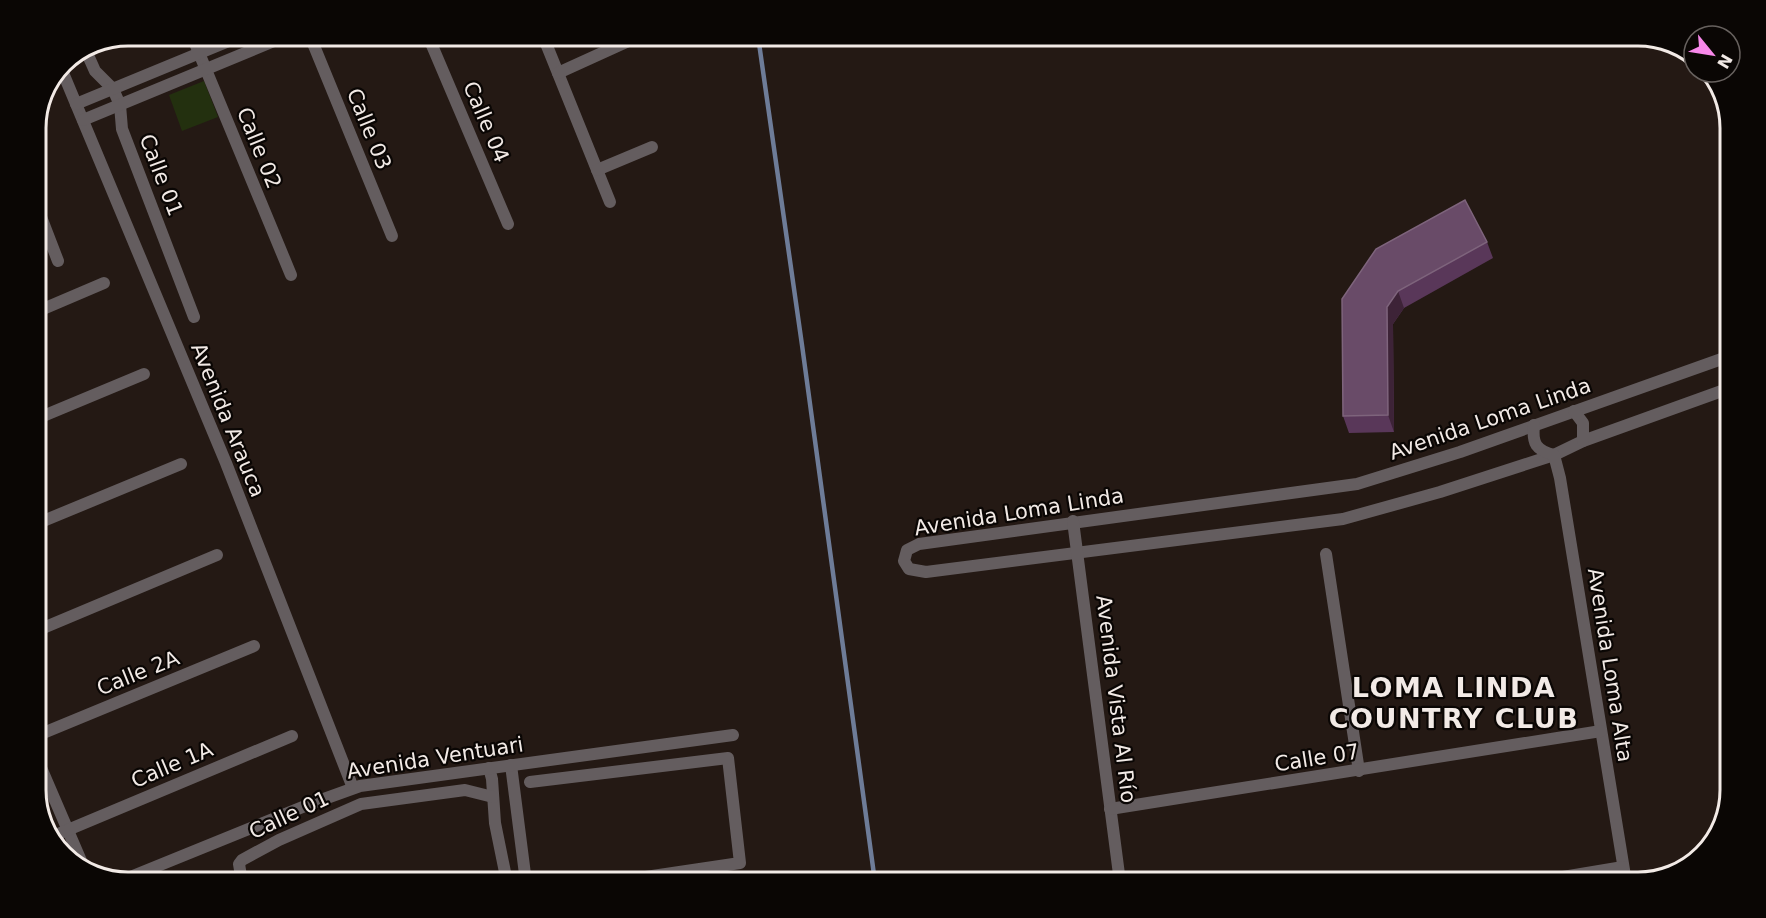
<svg xmlns="http://www.w3.org/2000/svg" width="1766" height="918" viewBox="0 0 1766 918" font-family="'DejaVu Sans',sans-serif">
  <style>
    .green { fill: #23300f }
    .lines { fill: none; stroke-linecap: round; stroke-linejoin: round }
    .stream { stroke: #6e7c98; stroke-width: 4.5 }
    .minor { stroke: #645d5f; stroke-width: 12 }
    .wall { fill: #593759 }
    .shaded-wall { fill: #3d2337 }
    .building { fill: #694b68; stroke: #7e647c; stroke-width: 1.5 }
    .labels { text-anchor: middle; dominant-baseline: central; stroke-width: 4.5; stroke-linejoin: round; paint-order: stroke }
    .street-label { font-size: 21px; fill: #f2eae6; stroke: #0a0604 }
    .district-label { font-size: 27px; font-weight: bold; letter-spacing: 1.5px; fill: #f2eae6; stroke: #0a0604 }
    .rim { fill: none; stroke: #f2eae6; stroke-width: 3 }
  </style>
  <rect width="100%" height="100%" fill="#241914"/>
  <polygon class="green" points="204,81 218,117 182,131 169,95"/>
  <g class="lines">
    <polyline class="stream" points="758,36 802,345 875,882"/>
    <g class="minor">
      <polyline points="192,36 291,275"/>
      <polyline points="310,36 392,236"/>
      <polyline points="428,36 508,224"/>
      <polyline points="543,36 610,202"/>
      <polyline points="87,53 95,71 113,89 120,105 122,129 194,317"/>
      <polyline points="61,68 226,463 353,788"/>
      <polyline points="558,73 635,38"/>
      <polyline points="76,104 241,36"/>
      <polyline points="83,120 286,36"/>
      <polyline points="597,170 652,147"/>
      <polyline points="36,204 58,261"/>
      <polyline points="36,312 104,283"/>
      <polyline points="1730,356 1460,452 1357,484 919,544 907,550 904,561 909,569 926,572 1343,519 1440,492 1554,455 1583,441 1730,388"/>
      <polyline points="1574,411 1583,423 1583,441"/>
      <polyline points="36,419 144,374"/>
      <path d="M 1534,425 C 1532,444 1536,450 1554,455 L 1560,478 L 1626,882"/>
      <polyline points="1073,521 1120,882"/>
      <polyline points="36,524 181,464"/>
      <polyline points="1326,554 1359,771"/>
      <polyline points="36,631 217,555"/>
      <polyline points="36,736 254,646"/>
      <polyline points="36,756 85,870"/>
      <polyline points="511,765 526,882"/>
      <polyline points="489,768 492,779 495,823 507,882"/>
      <polyline points="530,782 728,758 740,863 612,882"/>
      <polyline points="1110,809 1601,731"/>
      <polyline points="42,812 56,844"/>
      <polyline points="51,837 292,736"/>
      <polyline points="123,880 310,804 360,786 733,735"/>
      <polyline points="242,882 239,864 242,860 279,840 361,804 465,790 493,797"/>
      <polyline points="1533,882 1623,867"/>
    </g>
  </g>
  <polygon class="wall" points="1487,242 1493,258 1404,308 1393,324 1394,432 1349,433 1343,416 1342,299"/>
  <polygon class="shaded-wall" points="1398,291 1404,308 1393,324 1394,432 1388,415 1387,307"/>
  <polygon class="building" points="1465,200 1487,242 1398,291 1387,307 1388,415 1343,416 1342,299 1376,249"/>
  <g class="labels">
    <g class="street-label">
      <text transform="translate(486 122) rotate(67)">Calle 04</text>
      <text transform="translate(369 129) rotate(68)">Calle 03</text>
      <text transform="translate(259 148) rotate(68)">Calle 02</text>
      <text transform="translate(161 175) rotate(69)">Calle 01</text>
      <text transform="translate(1490 419) rotate(-19)">Avenida Loma Linda</text>
      <text transform="translate(228 420) rotate(68)">Avenida Arauca</text>
      <text transform="translate(1019 512) rotate(-9)">Avenida Loma Linda</text>
      <text transform="translate(1610 665) rotate(81)">Avenida Loma Alta</text>
      <text transform="translate(138 673) rotate(-22)">Calle 2A</text>
      <text transform="translate(1116 699) rotate(83)">Avenida Vista Al Río</text>
      <text transform="translate(435 758) rotate(-9)">Avenida Ventuari</text>
      <text transform="translate(1317 758) rotate(-9)">Calle 07</text>
      <text transform="translate(172 765) rotate(-23)">Calle 1A</text>
      <text transform="translate(289 815) rotate(-25)">Calle 01</text>
    </g>
    <g class="district-label">
      <text x="1454" y="687">LOMA LINDA<tspan x="1454" dy="31">COUNTRY CLUB</tspan></text>
    </g>
  </g>
  <path d="M0 0H1766V918H0ZM128 46H1638A82 82 0 0 1 1720 128V790A82 82 0 0 1 1638 872H128A82 82 0 0 1 46 790V128A82 82 0 0 1 128 46Z" fill="#0a0604" fill-rule="evenodd"/>
  <path class="rim" d="M128 46H1638A82 82 0 0 1 1720 128V790A82 82 0 0 1 1638 872H128A82 82 0 0 1 46 790V128A82 82 0 0 1 128 46Z"/>
  <g transform="translate(1712 54) rotate(120)"><circle r="28" fill="#0a0604" stroke="#67615e" stroke-width="1.5"/>
  <path d="M0-4.5L10 22L0 15L-10 22Z" fill="#f888ea"/>
  <text y="-9" font-size="16" font-weight="bold" text-anchor="middle" fill="#f2eae6">N</text>
  </g>
</svg>
